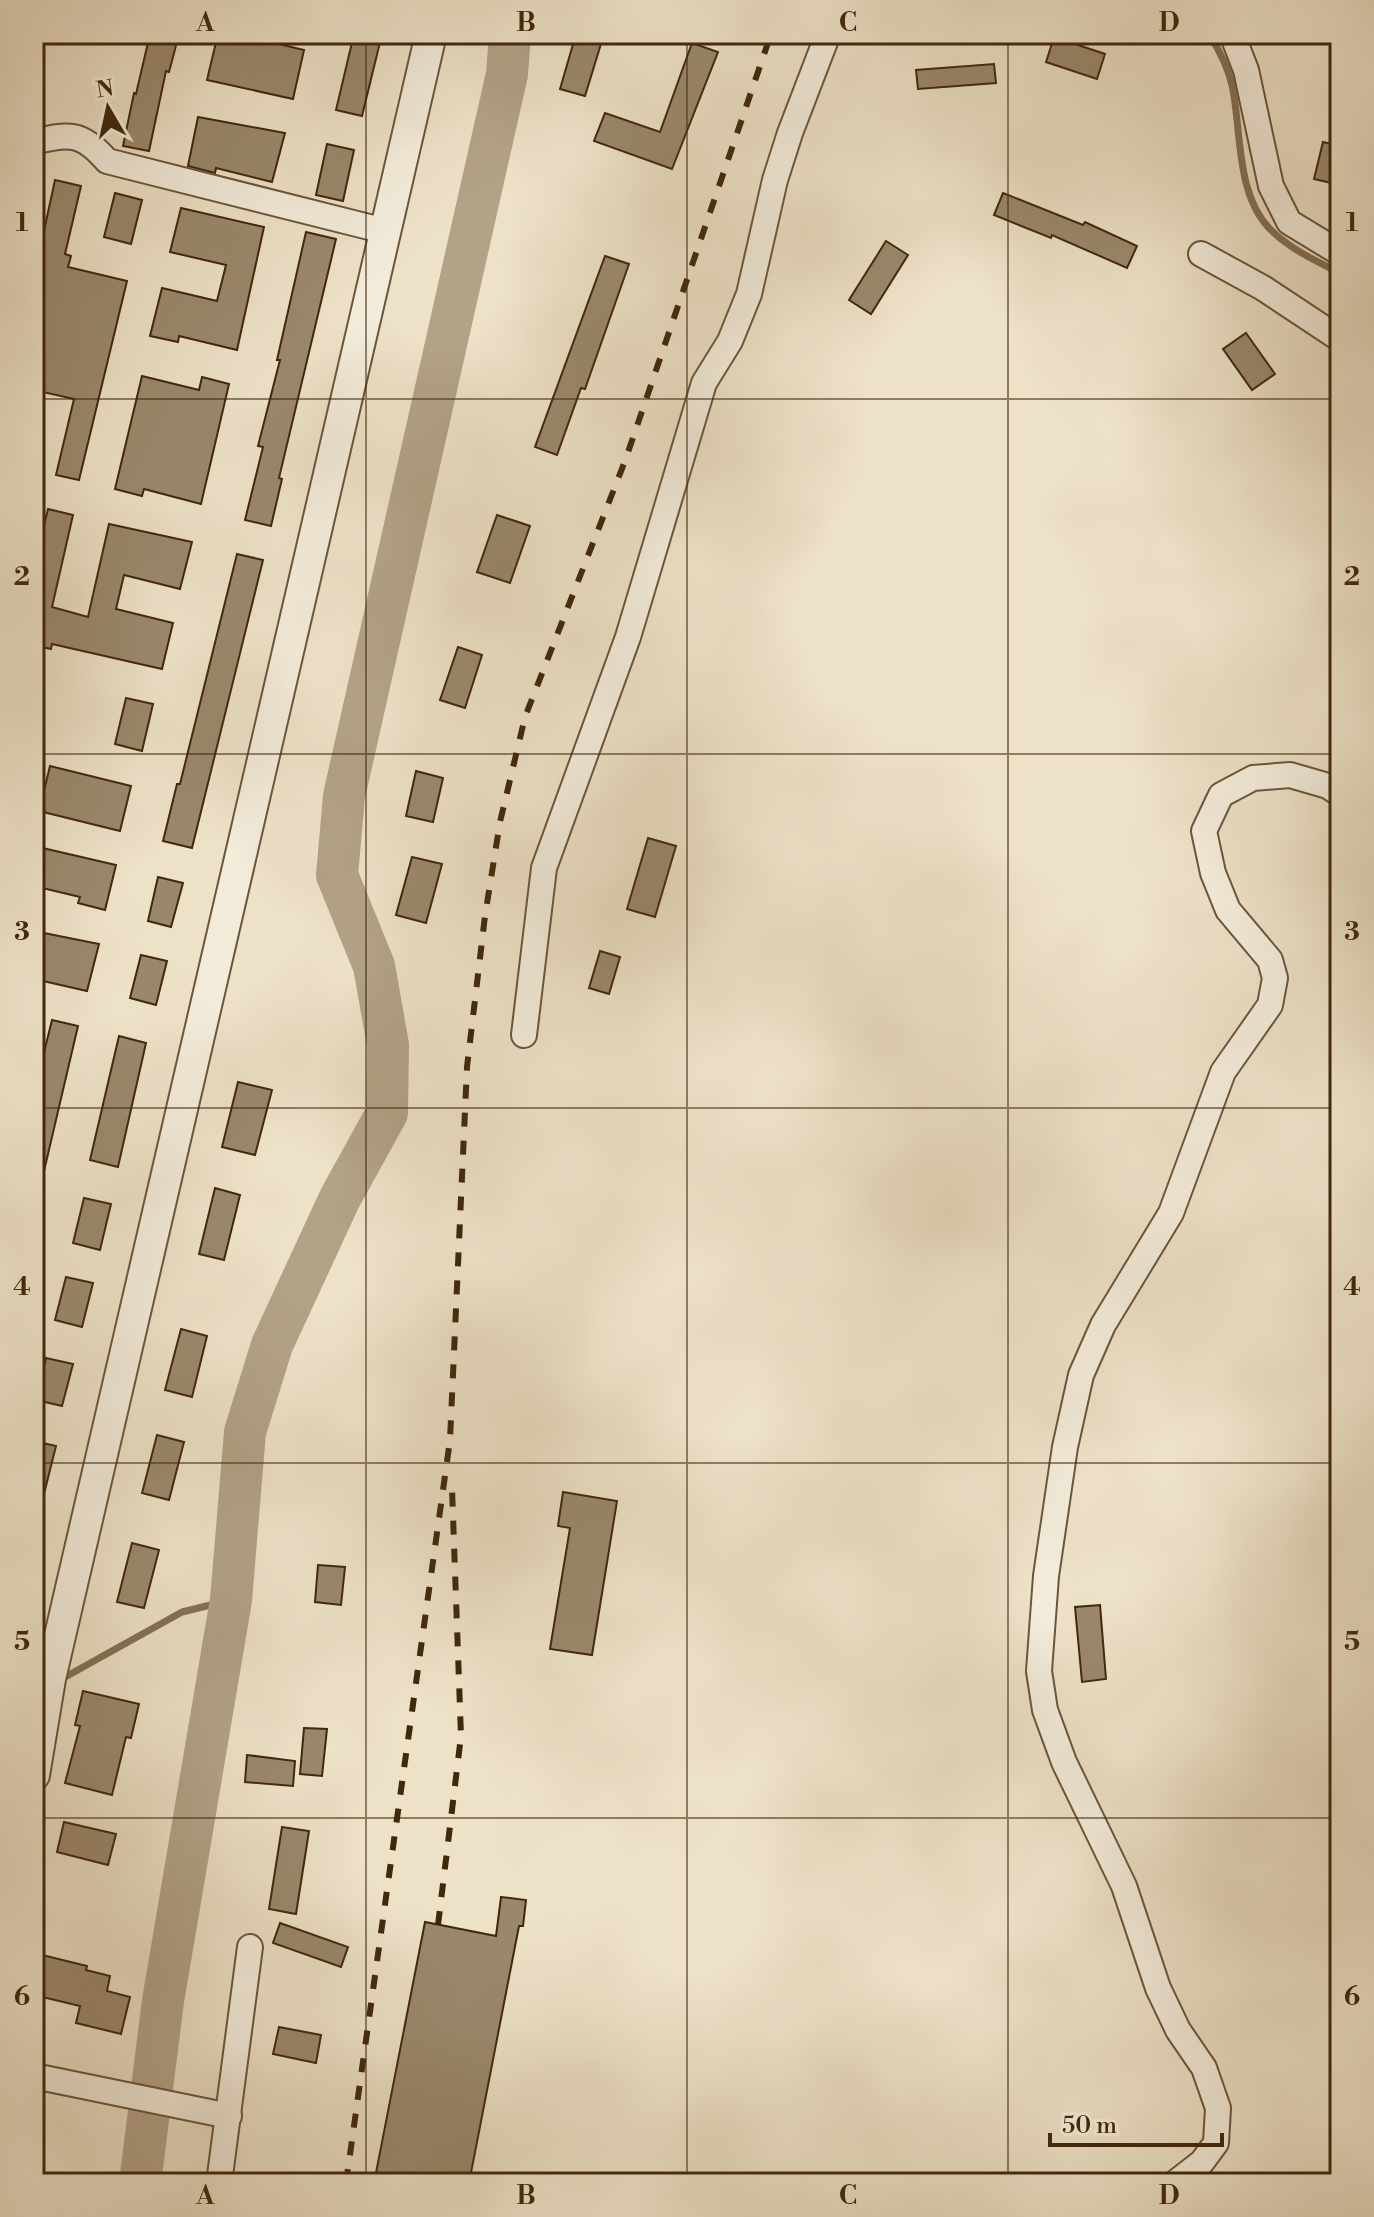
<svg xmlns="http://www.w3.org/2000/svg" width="1374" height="2217" viewBox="0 0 1374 2217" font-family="'Libre Bodoni',serif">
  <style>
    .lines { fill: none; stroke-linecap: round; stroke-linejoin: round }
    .stream { stroke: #847156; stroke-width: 7 }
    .river { stroke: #b2a288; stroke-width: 42 }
    .building { fill: #9a886d; stroke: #40280b; stroke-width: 2 }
    .minor-casing { stroke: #6b563a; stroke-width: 28 }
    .tertiary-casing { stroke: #6b563a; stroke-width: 34 }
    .minor { stroke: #f3ecdb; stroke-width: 24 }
    .tertiary { stroke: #f3ecdb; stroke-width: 30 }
    .rail { stroke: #40280b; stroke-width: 6; stroke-dasharray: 14 14; stroke-linecap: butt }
    .grid { fill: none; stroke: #40280b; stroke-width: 2; stroke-opacity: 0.55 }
    .neatline { fill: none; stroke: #40280b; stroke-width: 3 }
    .grid-label { font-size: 26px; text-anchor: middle; font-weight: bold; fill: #40280b }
  </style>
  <rect width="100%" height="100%" fill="#ede1c8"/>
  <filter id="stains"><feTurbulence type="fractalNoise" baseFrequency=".0025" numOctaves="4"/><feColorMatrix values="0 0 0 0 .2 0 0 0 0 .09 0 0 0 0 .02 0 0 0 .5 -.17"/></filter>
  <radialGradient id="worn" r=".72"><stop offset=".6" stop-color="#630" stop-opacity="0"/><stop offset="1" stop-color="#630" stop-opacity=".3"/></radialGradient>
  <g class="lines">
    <g class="stream">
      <path d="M 1209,34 C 1218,48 1228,68 1232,85 C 1242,131 1235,196 1272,231 C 1292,250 1316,261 1340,273"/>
      <polyline points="67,1676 182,1612 231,1600"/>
    </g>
    <polyline class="river" points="140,2183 163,2001 231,1600 245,1432 272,1345 340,1198 387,1113 388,1045 374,966 337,875 344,796 507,74 510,34"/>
  </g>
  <g class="building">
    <polygon points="150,34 179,34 169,72 166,71 149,151 123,146 134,93 136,94"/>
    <polygon points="218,34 237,34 304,50 293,99 207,80"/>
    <polygon points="354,34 382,34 362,116 336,110"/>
    <polygon points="576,34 604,34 585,96 560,89"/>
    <polygon points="1054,37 1105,54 1097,79 1046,62"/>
    <polygon points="692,43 718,52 672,169 594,141 605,113 660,132"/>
    <polygon points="994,64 996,83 918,89 916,70"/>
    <polygon points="198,117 285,133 272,182 216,168 215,173 188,166"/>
    <polygon points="1323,142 1340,146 1340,185 1314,179"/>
    <polygon points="327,144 354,150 343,201 316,195"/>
    <polygon points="55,180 81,186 65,254 71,256 68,267 127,281 79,480 56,475 74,399 34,390 34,277"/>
    <polygon points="115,193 142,200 131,244 104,237"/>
    <polygon points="1003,193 1083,225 1085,222 1137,246 1127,268 1052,235 1051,238 994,215"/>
    <polygon points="181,208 264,227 237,350 179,336 178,342 150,336 162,288 217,301 226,265 170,252"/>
    <polygon points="306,232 336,239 279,478 282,479 271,526 245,520 263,447 258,446 280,360 277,360"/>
    <polygon points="886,241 908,255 871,314 849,300"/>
    <polygon points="605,256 629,264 585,389 581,388 557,455 535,447"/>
    <polygon points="1246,333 1275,374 1252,390 1223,349"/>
    <polygon points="142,376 199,390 202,377 229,384 201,504 144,489 142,496 115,489"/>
    <polygon points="48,509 73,515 52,607 88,617 109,524 192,542 180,589 124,575 116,609 173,623 162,669 52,644 51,649 42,647 41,651 34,650 34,565"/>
    <polygon points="497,515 530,526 510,583 477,572"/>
    <polygon points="237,554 263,560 192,848 163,841 177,784 180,784"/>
    <polygon points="458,647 482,655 465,708 440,700"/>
    <polygon points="126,698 153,704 142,751 115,744"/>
    <polygon points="50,766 131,786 120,831 39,811"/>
    <polygon points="416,771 443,778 433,822 406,816"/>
    <polygon points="648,838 676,846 655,917 627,909"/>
    <polygon points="34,846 116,865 105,910 78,903 80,897 34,886"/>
    <polygon points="412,857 442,864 426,923 396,915"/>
    <polygon points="158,877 183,883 171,927 148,921"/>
    <polygon points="34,931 99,944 87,991 34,979"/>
    <polygon points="600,951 620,957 609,994 589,988"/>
    <polygon points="141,955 167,961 156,1005 130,998"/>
    <polygon points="52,1020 78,1026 41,1184 34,1183 34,1093"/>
    <polygon points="119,1036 146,1043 118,1167 90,1160"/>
    <polygon points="238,1082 272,1090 255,1155 222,1147"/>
    <polygon points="215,1188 240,1195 224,1260 199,1254"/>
    <polygon points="84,1198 111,1204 100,1250 73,1243"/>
    <polygon points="66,1277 93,1283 82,1327 55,1320"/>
    <polygon points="181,1329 207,1336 192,1397 165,1390"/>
    <polygon points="46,1358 73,1364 62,1406 36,1400"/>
    <polygon points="157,1435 184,1442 169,1500 142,1493"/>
    <polygon points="34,1441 56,1446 41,1506 34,1505"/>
    <polygon points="563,1492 617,1501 592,1655 550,1649 570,1528 558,1526"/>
    <polygon points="132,1543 159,1550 144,1608 117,1602"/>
    <polygon points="318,1565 345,1567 341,1605 315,1602"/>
    <polygon points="1100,1605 1106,1679 1082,1682 1075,1607"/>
    <polygon points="83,1691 139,1704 131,1738 126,1737 112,1795 65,1783 80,1726 75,1725"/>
    <polygon points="304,1728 327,1729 322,1776 300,1774"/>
    <polygon points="247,1755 295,1761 293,1786 245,1782"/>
    <polygon points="64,1822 116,1834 108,1865 57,1852"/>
    <polygon points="282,1827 309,1831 296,1914 269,1909"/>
    <polygon points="501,1897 526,1900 523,1926 519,1926 469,2183 374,2183 425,1922 496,1936"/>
    <polygon points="280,1923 348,1947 341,1967 273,1943"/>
    <polygon points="34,1953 87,1966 86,1970 110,1976 107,1991 130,1997 121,2034 76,2023 80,2006 34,1995"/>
    <polygon points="279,2027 321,2035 316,2063 273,2054"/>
  </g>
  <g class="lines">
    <defs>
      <g id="minor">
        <polyline points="1232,34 1246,70 1271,186 1289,222 1340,253"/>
        <path d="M 34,142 C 69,133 82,132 107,161 L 385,231"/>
        <polyline points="1201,254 1263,288 1340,339"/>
        <polyline points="524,1035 544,868 628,637 704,383 730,341 749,294 775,180 790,133 828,34"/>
        <polyline points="34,2076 229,2116"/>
        <polyline points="219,2183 250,1947"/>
        <polyline points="1175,2183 1202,2162 1216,2143 1218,2108 1204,2068 1178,2030 1158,1988 1124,1886 1064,1762 1045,1710 1039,1671 1046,1576 1065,1447 1081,1375 1103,1325 1171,1213 1223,1072 1270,1005 1275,978 1270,960 1228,910 1213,873 1204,831 1221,795 1253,778 1290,775 1328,786 1340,794"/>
      </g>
      <polyline id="tertiary" points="34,1775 50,1679 431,34"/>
    </defs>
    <use href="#minor" class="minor-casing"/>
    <use href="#tertiary" class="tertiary-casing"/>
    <use href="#minor" class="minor"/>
    <use href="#tertiary" class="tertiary"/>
    <g class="rail">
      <polyline points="438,1925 461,1736 452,1488"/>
      <polyline points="346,2183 450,1440 467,1067 485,916 500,822 525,717 625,461 771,34"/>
    </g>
  </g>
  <path class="grid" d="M 366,34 L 366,2183M 687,34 L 687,2183M 1008,34 L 1008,2183M 34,399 L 1340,399M 34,754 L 1340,754M 34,1108 L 1340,1108M 34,1463 L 1340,1463M 34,1818 L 1340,1818"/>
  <rect width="1374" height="2217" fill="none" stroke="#ede1c8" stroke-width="88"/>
  <g transform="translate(108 108) rotate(351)" stroke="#f3ecdb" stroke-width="6" paint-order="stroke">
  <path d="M0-6L14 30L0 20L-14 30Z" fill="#40280b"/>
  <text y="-12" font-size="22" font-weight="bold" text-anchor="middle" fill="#40280b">N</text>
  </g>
  <path d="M1050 2133v12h172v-12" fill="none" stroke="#40280b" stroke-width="4"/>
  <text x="1062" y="2133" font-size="24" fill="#40280b" stroke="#f3ecdb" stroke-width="6" paint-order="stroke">50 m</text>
  <rect x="44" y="44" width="1286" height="2129" class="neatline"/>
  <g class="grid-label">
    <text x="205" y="31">A</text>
    <text x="526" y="31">B</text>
    <text x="848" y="31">C</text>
    <text x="1169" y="31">D</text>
    <text x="22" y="231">1</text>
    <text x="1352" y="231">1</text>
    <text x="22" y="585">2</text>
    <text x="1352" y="585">2</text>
    <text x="22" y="940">3</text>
    <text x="1352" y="940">3</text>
    <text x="22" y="1295">4</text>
    <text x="1352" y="1295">4</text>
    <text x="22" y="1650">5</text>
    <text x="1352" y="1650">5</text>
    <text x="22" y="2005">6</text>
    <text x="1352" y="2005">6</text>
    <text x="205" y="2204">A</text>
    <text x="526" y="2204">B</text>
    <text x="848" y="2204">C</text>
    <text x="1169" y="2204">D</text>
  </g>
  <rect width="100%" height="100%" filter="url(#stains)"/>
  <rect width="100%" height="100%" fill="url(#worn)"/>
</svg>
